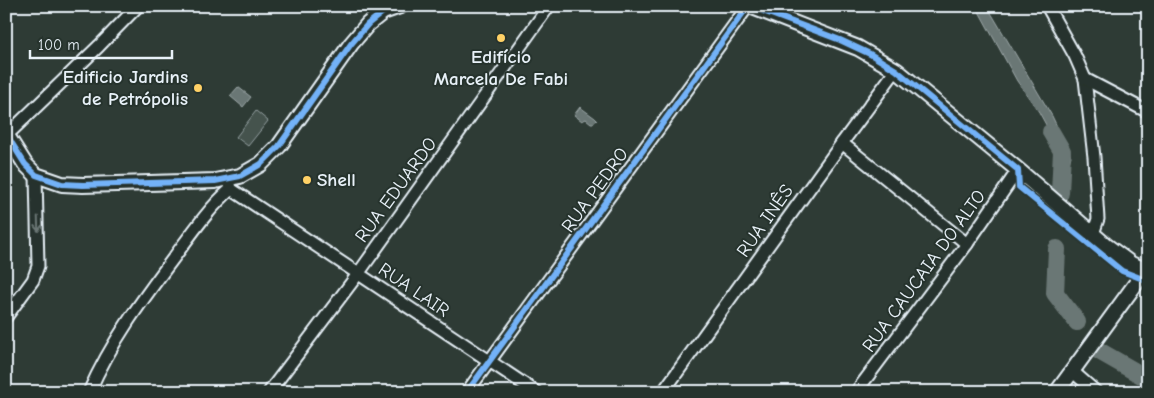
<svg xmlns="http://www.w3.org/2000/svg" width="1154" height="398" viewBox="0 0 1154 398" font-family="'Comic Neue',sans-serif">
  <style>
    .pitch { fill: #45524e; stroke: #96a2a3 }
    .water { fill: #6b7775; stroke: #9da8a9 }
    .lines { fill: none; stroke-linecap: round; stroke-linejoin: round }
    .river { stroke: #6b7775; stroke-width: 18 }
    .minor-tunnel { stroke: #4a5652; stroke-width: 11; stroke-dasharray: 11 5.5; stroke-linecap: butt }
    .minor-casing { stroke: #e8f1f8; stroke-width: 15 }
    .major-casing { stroke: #e8f1f8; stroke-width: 18 }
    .minor { stroke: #26332d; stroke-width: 11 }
    .major { stroke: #26332d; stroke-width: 14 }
    .cycleway-casing { stroke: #26332d; stroke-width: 9 }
    .cycleway { stroke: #73b2f8; stroke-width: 6 }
    .oneway { stroke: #6a7674 }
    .poi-dot { fill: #ffd166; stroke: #26332d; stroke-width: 2 }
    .labels { text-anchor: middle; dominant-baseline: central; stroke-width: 4; stroke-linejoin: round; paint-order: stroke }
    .poi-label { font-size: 19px; font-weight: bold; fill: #e8f1f8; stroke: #26332d }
    .street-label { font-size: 19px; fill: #e8f1f8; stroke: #26332d }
  </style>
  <rect width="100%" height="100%" fill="#2e3b35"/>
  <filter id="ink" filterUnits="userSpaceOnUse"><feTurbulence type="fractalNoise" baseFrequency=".02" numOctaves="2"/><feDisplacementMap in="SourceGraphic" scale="10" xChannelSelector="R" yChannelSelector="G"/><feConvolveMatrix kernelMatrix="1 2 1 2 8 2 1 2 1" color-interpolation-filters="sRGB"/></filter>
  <g filter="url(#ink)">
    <polygon class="pitch" points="256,111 268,121 248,146 236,137"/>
    <g class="water">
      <polygon points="976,6 987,6 1052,116 1071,156 1063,188 1055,183 1060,173 1063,156 1039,112 1017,81"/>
      <polygon points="238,87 251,97 243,107 230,96"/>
      <polygon points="580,107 595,118 597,120 594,123 591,123 586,119 582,121 574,115"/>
      <polygon points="1105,353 1148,376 1148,383 1103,357"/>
    </g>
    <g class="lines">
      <g class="river">
        <polyline points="1051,132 1062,151 1060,193"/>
        <polyline points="1057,249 1055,293 1077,322"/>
        <polyline points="1099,351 1148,379"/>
      </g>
      <polyline class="minor-tunnel" points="102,390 105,392"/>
      <defs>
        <g id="minor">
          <polyline points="1047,6 1075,56 1085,79 1094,157 1098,219 1093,234"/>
          <polyline points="1085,79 1148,112"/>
          <polyline points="7,135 99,46 138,6"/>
          <polyline points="842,143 967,244"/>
          <polyline points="229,179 231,189 536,392"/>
          <polyline points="6,317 33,280 38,266 36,175"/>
          <polyline points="1072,371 1096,392"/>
          <path d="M 89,392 C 111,342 142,300 175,256 C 192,233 209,208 231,189"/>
          <polyline points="269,392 358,274 549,6"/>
          <polyline points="467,392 748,6"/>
          <polyline points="663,392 842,143 896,70"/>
          <polyline points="856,392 967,244 1018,170"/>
        </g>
        <g id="major">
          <polyline points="750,6 858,48 896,70 1018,170 1108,247 1131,264 1148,271"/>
          <polyline points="6,134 25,164 36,175 62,184 83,185 183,182 215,181 240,176 261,164 279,146 351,44 368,24 383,12 400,6"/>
          <polyline points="1057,392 1148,267"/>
        </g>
      </defs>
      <use href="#minor" class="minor-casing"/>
      <use href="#major" class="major-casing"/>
      <use href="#minor" class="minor"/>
      <use href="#major" class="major"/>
      <defs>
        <g id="cycleway">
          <polyline points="750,6 840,40 870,54 896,70 1018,170 1019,187 1122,271 1148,281"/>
          <polyline points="6,134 25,164 36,175 62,184 83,185 183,182 215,181 240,176 261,164 279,146 351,44 368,24 383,12 400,6"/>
          <polyline points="467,392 748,6"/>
        </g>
      </defs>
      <use href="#cycleway" class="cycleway-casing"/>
      <use href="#cycleway" class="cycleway"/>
    </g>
    <defs><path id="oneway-shaft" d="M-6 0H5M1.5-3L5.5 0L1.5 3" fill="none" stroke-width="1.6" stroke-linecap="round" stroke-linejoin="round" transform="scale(1.25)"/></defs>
    <use class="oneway" href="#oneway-shaft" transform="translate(38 224) rotate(88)"/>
  </g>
  <g class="poi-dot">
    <circle cx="501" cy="38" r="5"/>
    <circle cx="198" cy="88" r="5"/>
    <circle cx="307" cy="180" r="5"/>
  </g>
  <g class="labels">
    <g class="poi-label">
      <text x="501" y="57">Edifício<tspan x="501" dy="22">Marcela De Fabi</tspan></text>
      <text x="188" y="77" text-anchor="end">Edificio Jardins<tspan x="188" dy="22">de Petrópolis</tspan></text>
      <text x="317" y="180" text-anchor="start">Shell</text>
    </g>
    <g class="street-label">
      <text transform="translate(396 190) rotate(-54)">RUA EDUARDO</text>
      <text transform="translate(595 190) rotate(-54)">RUA PEDRO</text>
      <text transform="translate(765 221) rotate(-55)">RUA INÊS</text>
      <text transform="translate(924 271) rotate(-54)">RUA CAUCAIA DO ALTO</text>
      <text transform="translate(414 290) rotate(34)">RUA LAIR</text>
    </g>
  </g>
  <rect width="1154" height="398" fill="none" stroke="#26332d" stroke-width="25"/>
  <rect x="12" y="12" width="1129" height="373" fill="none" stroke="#e8f1f8" stroke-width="2" filter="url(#ink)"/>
  <path d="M30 50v8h142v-8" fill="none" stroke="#e8f1f8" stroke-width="2.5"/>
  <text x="38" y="50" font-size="15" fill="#e8f1f8" stroke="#26332d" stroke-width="4" paint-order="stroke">100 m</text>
</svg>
